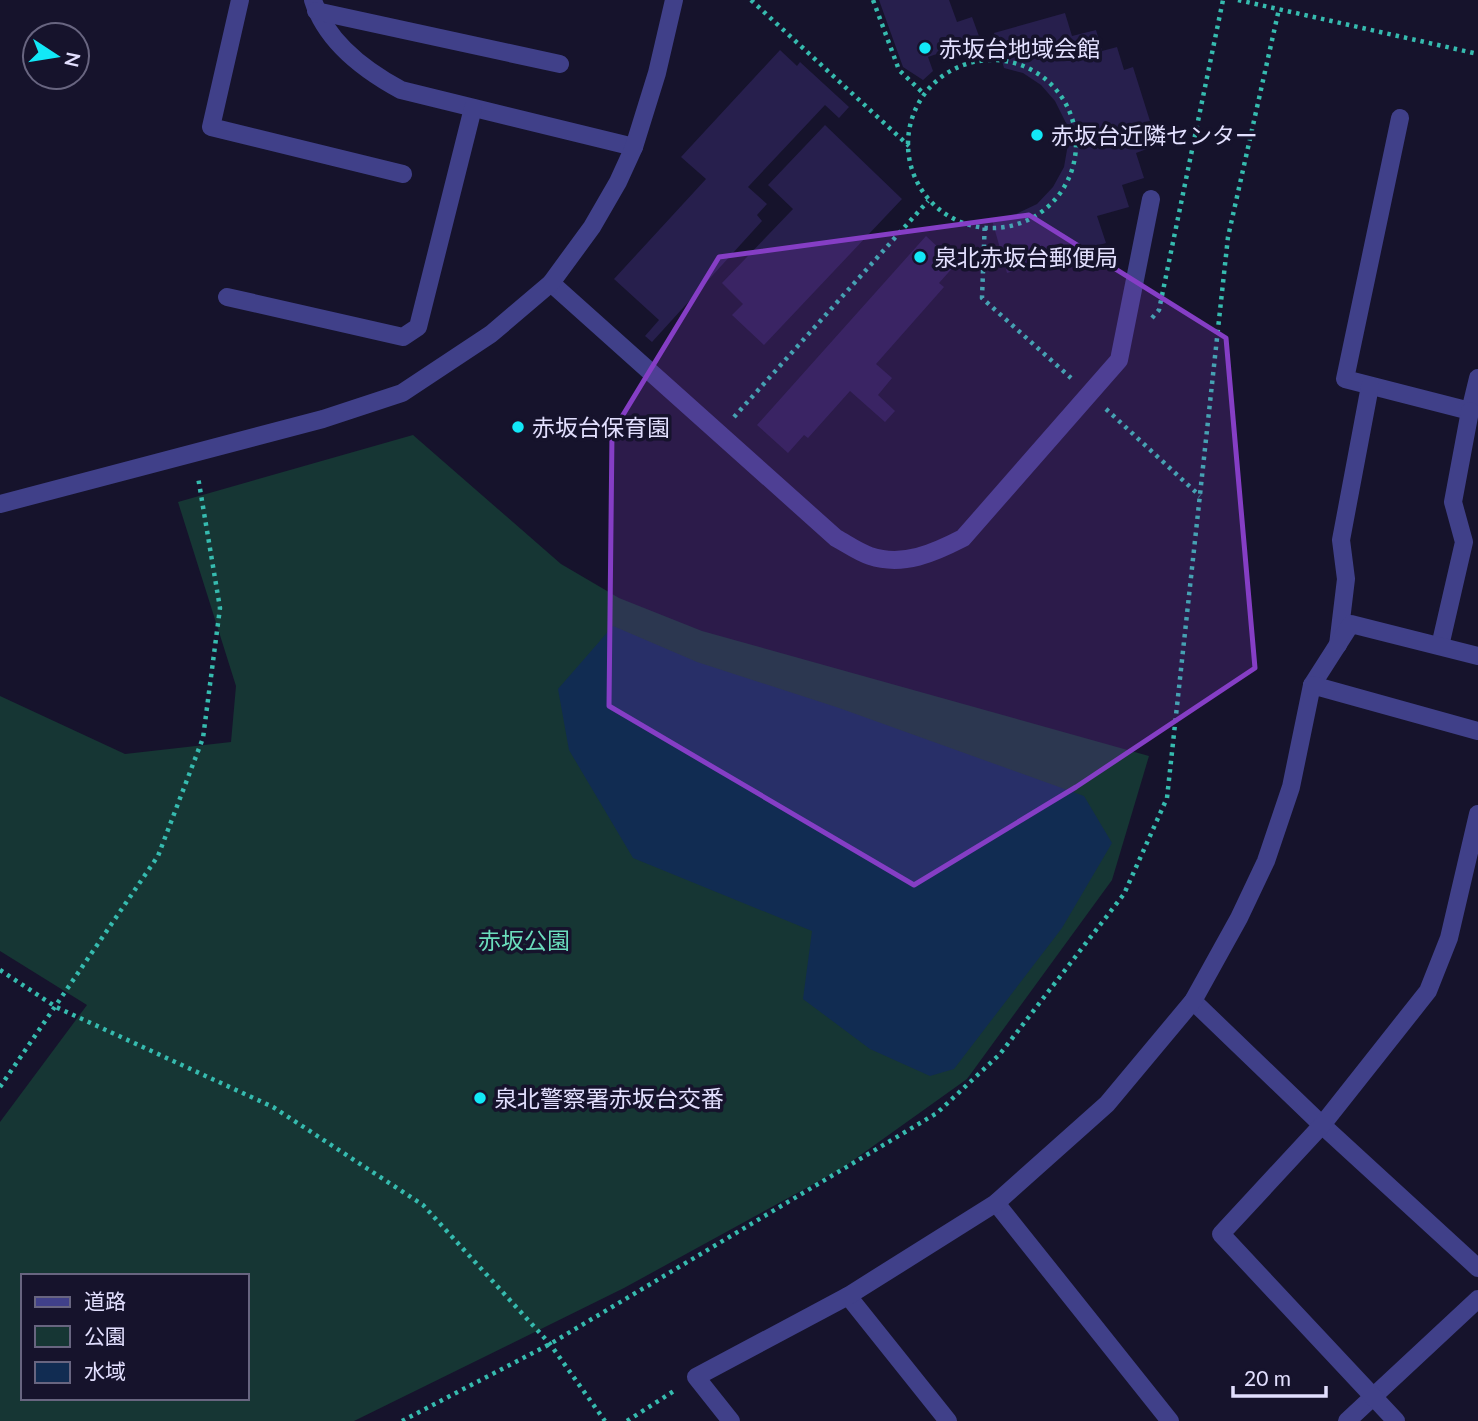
<svg xmlns="http://www.w3.org/2000/svg" width="1478" height="1421" viewBox="0 0 1478 1421" font-family="Lato,'Noto Sans JP',sans-serif">
  <style>
    .green { fill: #163634; fill-rule: evenodd }
    .water { fill: #112c52 }
    .building { fill: #271f4d }
    .lines { fill: none; stroke-linecap: round; stroke-linejoin: round }
    .path { stroke: #36bbaf; stroke-width: 4.5; stroke-dasharray: 3.5 5; stroke-linecap: butt }
    .minor { stroke: #404089; stroke-width: 18 }
    .marked { fill: #853ec5; fill-opacity: 0.2; stroke: #853ec5; stroke-width: 5; stroke-linejoin: round }
    .poi-dot { fill: #12e8f7; stroke: #16132c; stroke-width: 2.5 }
    .labels { text-anchor: middle; dominant-baseline: central; stroke-width: 7; stroke-linejoin: round; paint-order: stroke }
    .poi-label { font-size: 23px; fill: #e2dffe; stroke: #16132c; text-anchor: start }
    .park-label { font-size: 23px; fill: #6bdebd; stroke: #16132c }
  </style>
  <rect width="100%" height="100%" fill="#16132c"/>
  <path class="green" d="M 413,435 L 561,564 L 619,598 L 702,631 L 1149,756 L 1112,880 L 967,1079 L 841,1169 L 624,1288 L 354,1421 L 0,1421 L 0,1122 L 87,1005 L 0,951 L 0,696 L 125,754 L 231,742 L 236,686 L 178,502 ZM 23,1276 L 247,1276 L 247,1398 L 23,1398 Z"/>
  <polygon class="water" points="613,626 697,662 839,708 1084,796 1112,843 1062,928 954,1069 930,1076 870,1049 803,999 812,931 633,858 569,750 558,689"/>
  <g class="building">
    <polygon points="879,0 949,0 957,22 972,17 980,39 928,57 933,71 923,80 903,67"/>
    <polygon points="1065,13 1072,36 1096,30 1102,51 1117,47 1124,70 1133,67 1150,121 1144,122 1152,147 1136,153 1144,178 1122,185 1129,207 1097,216 1106,243 1007,273 992,220 1016,214 1037,204 1053,187 1064,167 1068,144 1065,121 1055,101 1041,85 1023,73 1004,68 994,33"/>
    <polygon points="780,50 797,66 800,62 849,107 839,118 825,105 748,187 767,204 757,215 762,221 652,342 645,336 659,320 614,279 706,179 681,157"/>
    <polygon points="825,125 902,199 764,345 732,315 743,304 722,283 793,209 768,185"/>
    <polygon points="926,236 956,264 939,283 944,287 876,364 892,378 878,395 895,411 885,422 850,391 808,438 804,435 788,453 757,425"/>
  </g>
  <g class="lines">
    <g class="path">
      <polyline points="751,0 909,146"/>
      <polyline points="873,0 899,70 923,93"/>
      <polyline points="1238,0 1478,54"/>
      <circle cx="992" cy="144" r="84"/>
      <polyline points="985,219 982,298 1071,378"/>
      <polyline points="1152,318 1159,310 1223,0"/>
      <polyline points="1106,409 1200,496"/>
      <polyline points="734,417 928,201"/>
      <polyline points="0,970 56,1007 273,1107 423,1205 550,1344 605,1421"/>
      <polyline points="0,1087 158,856 203,738 220,608 198,477"/>
      <polyline points="402,1421 550,1344 937,1113 1000,1054 1124,894 1167,798 1228,237 1279,9"/>
      <polyline points="627,1421 677,1389"/>
    </g>
    <g class="minor">
      <polyline points="240,0 211,127 403,174"/>
      <path d="M 313,0 C 326,42 364,70 401,90 L 634,147"/>
      <polyline points="316,11 560,64"/>
      <polyline points="1400,118 1345,379 1470,411 1478,378"/>
      <path d="M 551,283 L 836,538 C 847,544 858,552 870,556 C 903,567 934,553 963,538 L 1119,360 L 1151,199"/>
      <polyline points="227,297 403,337 418,327 473,108"/>
      <polyline points="0,504 323,419 402,393 491,334 551,283 592,227 618,182 634,147 657,73 674,0"/>
      <polyline points="1338,645 1346,579 1341,540 1370,386"/>
      <polyline points="1440,646 1464,542 1453,502 1470,411"/>
      <polyline points="1312,685 1351,624 1478,656"/>
      <polyline points="1193,1001 1322,1125 1478,1268"/>
      <polyline points="996,1203 1170,1421"/>
      <polyline points="848,1296 948,1421"/>
      <polyline points="731,1421 696,1377 848,1296 996,1203 1107,1104 1193,1001 1239,918 1266,861 1291,787 1312,685 1478,731"/>
      <polyline points="1347,1421 1478,1299"/>
      <polyline points="1396,1421 1221,1234 1322,1125 1428,991 1449,938 1478,814"/>
    </g>
  </g>
  <path class="marked" d="M 1029,215 L 1226,338 L 1255,668 L 1076,787 L 914,885 L 609,706 L 612,433 L 719,257 Z"/>
  <g class="poi-dot">
    <circle cx="925" cy="48" r="7"/>
    <circle cx="1037" cy="135" r="7"/>
    <circle cx="920" cy="257" r="7"/>
    <circle cx="518" cy="427" r="7"/>
    <circle cx="480" cy="1098" r="7"/>
  </g>
  <g class="labels">
    <g class="poi-label">
      <text x="939" y="48">赤坂台地域会館</text>
      <text x="1051" y="135">赤坂台近隣センター</text>
      <text x="934" y="257">泉北赤坂台郵便局</text>
      <text x="532" y="427">赤坂台保育園</text>
      <text x="494" y="1098">泉北警察署赤坂台交番</text>
    </g>
    <g class="park-label">
      <text x="524" y="940">赤坂公園</text>
    </g>
  </g>
  <rect x="21" y="1274" width="228" height="126" fill="#16132c" stroke="#686580" stroke-width="2"/>
  <rect x="35" y="1297" width="35" height="10" fill="#404089" stroke="#686580" stroke-width="2"/>
  <text x="84" y="1309" font-size="21" fill="#e2dffe">道路</text>
  <rect x="35" y="1326" width="35" height="21" fill="#163634" stroke="#686580" stroke-width="2"/>
  <text x="84" y="1344" font-size="21" fill="#e2dffe">公園</text>
  <rect x="35" y="1362" width="35" height="21" fill="#112c52" stroke="#686580" stroke-width="2"/>
  <text x="84" y="1379" font-size="21" fill="#e2dffe">水域</text>
  <g transform="translate(56 56) rotate(102)"><circle r="33" fill="#16132c" stroke="#686580" stroke-width="2"/>
  <path d="M0-5L12 26L0 18L-12 26Z" fill="#12e8f7"/>
  <text y="-10" font-size="19" font-weight="bold" text-anchor="middle" fill="#e2dffe">N</text>
  </g>
  <path d="M1233 1386v10h93v-10" fill="none" stroke="#e2dffe" stroke-width="3.5"/>
  <text x="1244" y="1386" font-size="21" fill="#e2dffe" stroke="#16132c" stroke-width="5" paint-order="stroke">20 m</text>
</svg>
